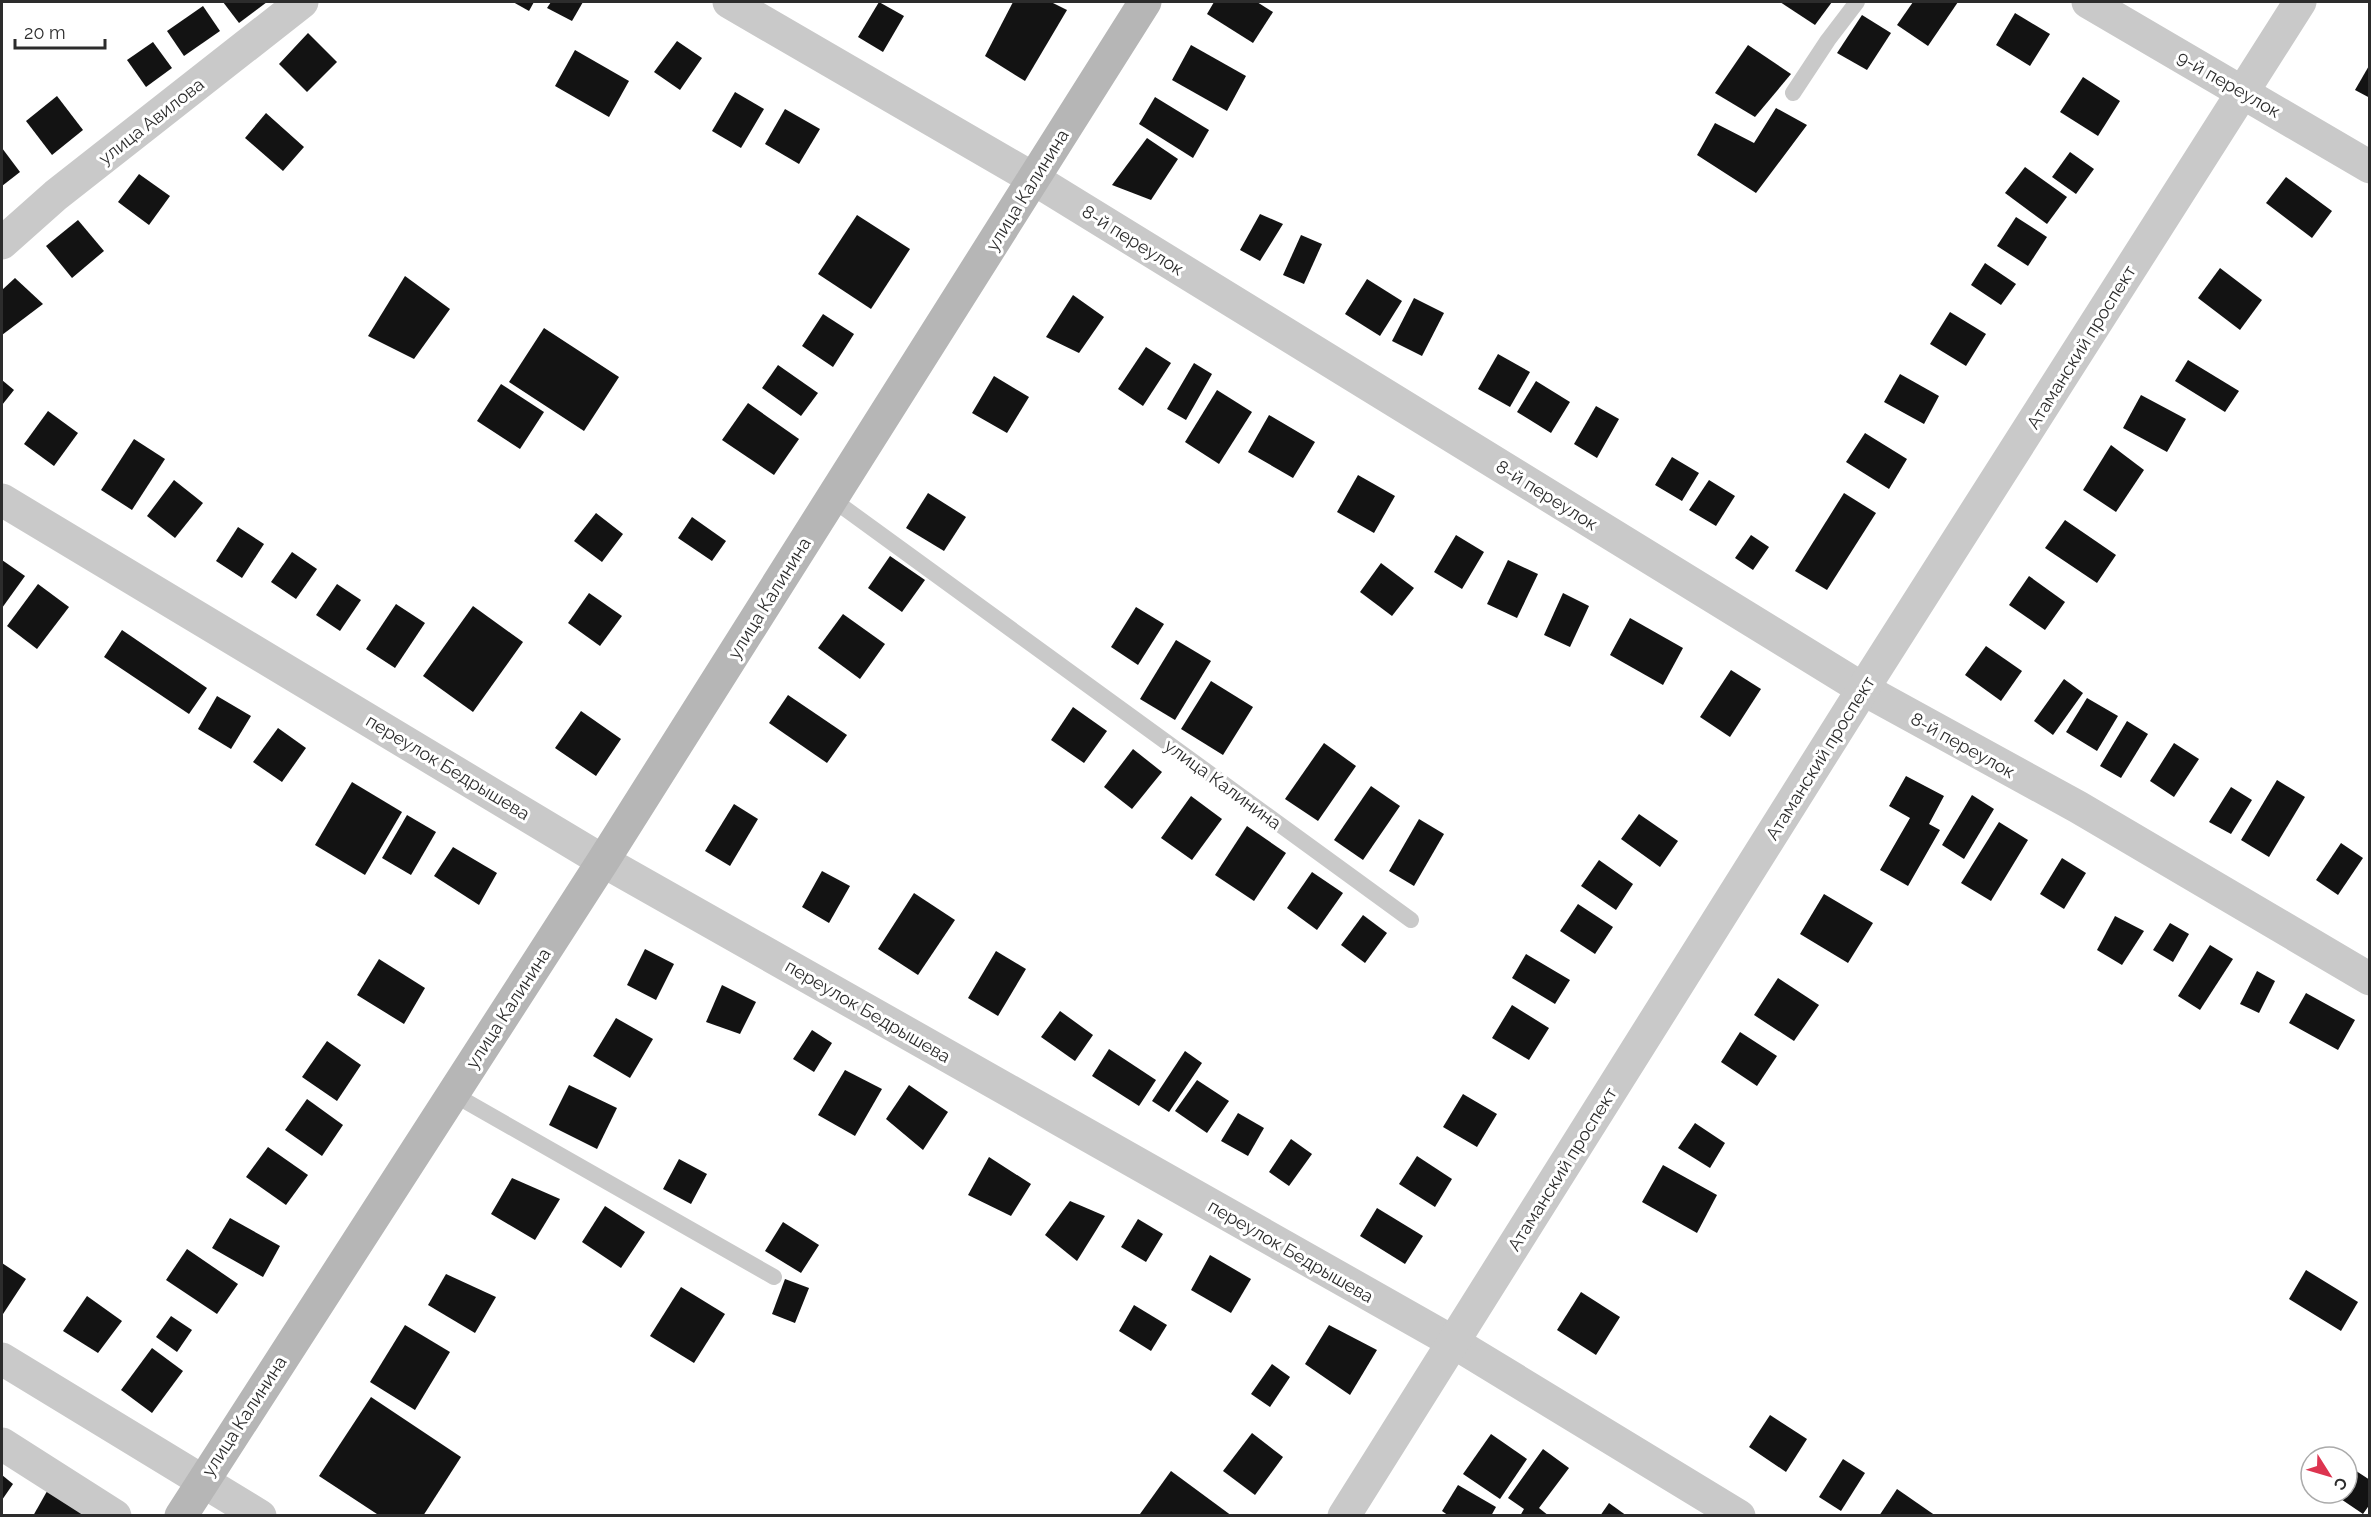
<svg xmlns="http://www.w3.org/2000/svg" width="2371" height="1517" viewBox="0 0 2371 1517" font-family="Raleway,sans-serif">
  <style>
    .building { fill: #131313 }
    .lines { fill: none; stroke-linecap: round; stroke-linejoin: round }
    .lane { stroke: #c9c9c9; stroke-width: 16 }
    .street { stroke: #c9c9c9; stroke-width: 33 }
    .secondary { stroke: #b6b6b6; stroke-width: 33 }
    .labels { text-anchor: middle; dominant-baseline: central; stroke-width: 6; stroke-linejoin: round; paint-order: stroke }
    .street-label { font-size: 18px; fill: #2c2c2c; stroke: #fff }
  </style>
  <rect width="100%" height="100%" fill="#fff"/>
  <g class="building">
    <polygon points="223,2 267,2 239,23"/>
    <polygon points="513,2 534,2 529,11"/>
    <polygon points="551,2 583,2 572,21 547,8"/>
    <polygon points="879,2 904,16 883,52 858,37"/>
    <polygon points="1013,2 1051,2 1067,10 1025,81 985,56"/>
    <polygon points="1214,2 1257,2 1273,12 1253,43 1207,14"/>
    <polygon points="1780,2 1832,2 1815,25"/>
    <polygon points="1913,2 1958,2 1928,46 1897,25"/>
    <polygon points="203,6 220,31 184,56 167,31"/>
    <polygon points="2015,13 2050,34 2030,66 1996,45"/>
    <polygon points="1862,15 1891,33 1867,70 1837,53"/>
    <polygon points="308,33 337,62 307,92 279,64"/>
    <polygon points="677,41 702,58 680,90 654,72"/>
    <polygon points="153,42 172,68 146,87 127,60"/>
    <polygon points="1191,45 1246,76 1227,111 1172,80"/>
    <polygon points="1748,45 1791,74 1755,117 1715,93"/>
    <polygon points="575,50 629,81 609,117 555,86"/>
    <polygon points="2370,64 2370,98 2355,90"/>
    <polygon points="2083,77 2120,101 2098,136 2060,112"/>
    <polygon points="735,92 764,109 741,148 712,131"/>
    <polygon points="57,96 83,130 52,155 26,121"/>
    <polygon points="1155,97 1209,130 1193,158 1139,124"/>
    <polygon points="1776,108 1807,125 1756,193 1697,155 1715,123 1754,143"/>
    <polygon points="785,109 820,129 799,164 765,144"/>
    <polygon points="266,113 304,147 283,171 245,138"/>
    <polygon points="1147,138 1178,159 1151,200 1112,185"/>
    <polygon points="2,148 20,172 2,186"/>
    <polygon points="2070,152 2094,169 2076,194 2052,177"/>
    <polygon points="2025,167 2067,197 2047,224 2005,193"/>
    <polygon points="139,174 170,196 149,225 118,202"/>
    <polygon points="2286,177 2332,211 2312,238 2266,203"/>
    <polygon points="1260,214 1283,224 1260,261 1240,250"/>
    <polygon points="857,215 910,249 871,309 818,274"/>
    <polygon points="2016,217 2047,237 2028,266 1997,246"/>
    <polygon points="78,220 104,251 72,278 46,246"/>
    <polygon points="1301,235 1322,244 1304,284 1283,275"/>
    <polygon points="1985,263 2016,284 2001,305 1971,285"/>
    <polygon points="2220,268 2262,300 2240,330 2198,298"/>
    <polygon points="405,276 450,309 414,359 368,336"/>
    <polygon points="15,278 43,304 2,335 2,290"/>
    <polygon points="1367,279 1402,301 1380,336 1345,314"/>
    <polygon points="1073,295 1104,317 1079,353 1046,337"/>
    <polygon points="1414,298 1444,313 1422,356 1392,341"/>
    <polygon points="1950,312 1986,334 1966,366 1930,344"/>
    <polygon points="823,314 854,334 833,367 802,346"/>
    <polygon points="544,328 619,377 584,431 509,382"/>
    <polygon points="1146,347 1171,363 1143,406 1118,389"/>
    <polygon points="1498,354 1530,372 1510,407 1478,389"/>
    <polygon points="2188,360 2239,391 2225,412 2175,381"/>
    <polygon points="1194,363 1212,374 1186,420 1167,409"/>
    <polygon points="778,365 818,393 801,416 762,388"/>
    <polygon points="1900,374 1939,396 1924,424 1884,402"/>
    <polygon points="994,376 1029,397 1007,433 972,413"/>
    <polygon points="2,380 14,390 2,405"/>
    <polygon points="1536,381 1570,402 1551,433 1517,412"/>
    <polygon points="501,384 544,412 520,449 477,421"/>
    <polygon points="1217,390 1252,412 1219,464 1185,442"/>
    <polygon points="2141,395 2186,419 2167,452 2123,428"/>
    <polygon points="748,403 799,439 774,475 722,440"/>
    <polygon points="1596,406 1619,419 1597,458 1574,444"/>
    <polygon points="48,411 78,433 54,466 24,444"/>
    <polygon points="1269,415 1315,442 1293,478 1248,452"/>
    <polygon points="1865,433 1907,459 1889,489 1846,462"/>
    <polygon points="134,439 165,459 132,510 101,490"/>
    <polygon points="2111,445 2144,470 2116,512 2083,490"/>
    <polygon points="1672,457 1699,473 1682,501 1655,485"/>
    <polygon points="1358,475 1395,496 1374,533 1337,512"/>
    <polygon points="174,480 203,503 175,538 147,516"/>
    <polygon points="1709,480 1735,496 1716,526 1689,510"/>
    <polygon points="928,493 966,517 944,551 906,528"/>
    <polygon points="1844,493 1876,513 1827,590 1795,571"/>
    <polygon points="596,513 623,534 602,562 574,541"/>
    <polygon points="692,517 726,541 712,561 678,538"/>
    <polygon points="2065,520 2116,555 2097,583 2045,548"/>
    <polygon points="238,527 264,544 242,578 216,561"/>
    <polygon points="1456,535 1484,552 1462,589 1434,572"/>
    <polygon points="1751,535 1769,547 1753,570 1735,558"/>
    <polygon points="292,552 317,569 296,599 271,582"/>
    <polygon points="890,556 925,580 902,612 868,588"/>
    <polygon points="2,560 25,576 2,608"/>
    <polygon points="1508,560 1538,574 1517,618 1487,604"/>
    <polygon points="1381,563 1414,588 1392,616 1360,592"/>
    <polygon points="2029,576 2065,602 2045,630 2009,605"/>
    <polygon points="38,584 69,607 37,649 7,626"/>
    <polygon points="337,584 361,600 340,631 316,615"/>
    <polygon points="589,593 622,616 600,646 568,623"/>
    <polygon points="1563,593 1589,606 1570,647 1544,635"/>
    <polygon points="396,604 425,623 395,668 366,649"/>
    <polygon points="473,606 523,642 473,712 423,676"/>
    <polygon points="1136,607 1164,624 1138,665 1111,647"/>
    <polygon points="843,614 885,644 860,679 818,648"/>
    <polygon points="1630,618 1683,648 1663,685 1610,655"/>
    <polygon points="122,630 207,688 189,714 104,657"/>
    <polygon points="1176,640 1211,661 1175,720 1140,699"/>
    <polygon points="1986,646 2022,671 2001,701 1965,675"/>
    <polygon points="1731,670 1761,689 1730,737 1700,717"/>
    <polygon points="2064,679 2083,693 2053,735 2034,721"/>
    <polygon points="1211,681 1253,707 1223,755 1181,729"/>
    <polygon points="788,695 847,735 827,763 769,723"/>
    <polygon points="217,696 251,716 231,749 198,729"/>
    <polygon points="2087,698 2118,716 2097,751 2066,732"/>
    <polygon points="1073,707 1107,731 1084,763 1051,740"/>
    <polygon points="581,711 621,739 596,776 555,748"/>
    <polygon points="2127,721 2148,734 2121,778 2100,766"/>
    <polygon points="278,728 306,748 282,782 253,762"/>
    <polygon points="1324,743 1356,766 1318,821 1285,799"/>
    <polygon points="2174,743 2199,759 2174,797 2150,781"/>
    <polygon points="1133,749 1162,772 1132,809 1104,787"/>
    <polygon points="1906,776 1944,796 1929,824 1940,830 1908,886 1880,870 1910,818 1889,806"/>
    <polygon points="2277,780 2305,797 2269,857 2241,840"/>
    <polygon points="352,782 402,812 365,875 315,845"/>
    <polygon points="1371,786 1400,806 1363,860 1334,840"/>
    <polygon points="2231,787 2252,800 2231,834 2209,822"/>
    <polygon points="1972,795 1994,809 1964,859 1942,845"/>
    <polygon points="1191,796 1222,819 1192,860 1161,838"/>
    <polygon points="734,804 758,819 730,866 705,851"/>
    <polygon points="1639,814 1678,841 1660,867 1621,839"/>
    <polygon points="407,815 436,832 411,875 382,858"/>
    <polygon points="1419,819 1444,834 1414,886 1389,871"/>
    <polygon points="1999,822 2028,840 1991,901 1961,883"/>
    <polygon points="1247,826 1286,853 1254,901 1215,875"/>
    <polygon points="2341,843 2363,858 2338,895 2316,880"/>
    <polygon points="453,847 497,873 479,905 434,876"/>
    <polygon points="2062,858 2086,873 2064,909 2040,894"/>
    <polygon points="1599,860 1633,884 1616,910 1581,886"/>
    <polygon points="822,871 850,886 829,923 802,907"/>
    <polygon points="1312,872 1343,893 1317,930 1287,908"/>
    <polygon points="914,893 955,920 918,975 878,949"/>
    <polygon points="1824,894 1873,923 1848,963 1800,934"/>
    <polygon points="1578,904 1613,927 1595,954 1560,931"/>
    <polygon points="1363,915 1387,933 1365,963 1341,945"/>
    <polygon points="2115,916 2144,931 2122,965 2097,950"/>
    <polygon points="2170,923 2189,934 2173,962 2153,950"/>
    <polygon points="2210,945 2233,959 2200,1010 2178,996"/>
    <polygon points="645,949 674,964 656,1000 627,985"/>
    <polygon points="996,951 1026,969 998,1016 968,998"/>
    <polygon points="1526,954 1570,980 1555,1004 1512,978"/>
    <polygon points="379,959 425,988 404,1024 357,995"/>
    <polygon points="2257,971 2275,981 2259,1013 2240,1004"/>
    <polygon points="1778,978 1819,1005 1794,1041 1754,1015"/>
    <polygon points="722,985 756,1002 740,1034 706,1022"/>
    <polygon points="2306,993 2355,1020 2338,1050 2289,1023"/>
    <polygon points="1512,1005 1549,1028 1529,1060 1492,1038"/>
    <polygon points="1060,1011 1093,1035 1075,1061 1041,1037"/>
    <polygon points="616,1018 653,1039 630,1078 593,1056"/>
    <polygon points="812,1030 832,1043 814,1072 793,1059"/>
    <polygon points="1740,1032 1777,1056 1757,1086 1721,1062"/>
    <polygon points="327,1041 361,1065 337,1101 302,1077"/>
    <polygon points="1109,1049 1156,1080 1139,1106 1092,1076"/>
    <polygon points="1185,1051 1202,1063 1169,1112 1152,1101"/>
    <polygon points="845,1070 882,1089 855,1136 818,1115"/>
    <polygon points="1197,1080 1229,1101 1207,1133 1175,1111"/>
    <polygon points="569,1085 617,1108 597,1149 549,1125"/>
    <polygon points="909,1085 948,1112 923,1150 886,1119"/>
    <polygon points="1463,1094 1497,1114 1477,1147 1443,1127"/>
    <polygon points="307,1099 343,1125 322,1156 285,1130"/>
    <polygon points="1238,1113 1264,1128 1248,1156 1221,1141"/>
    <polygon points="1695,1123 1725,1143 1710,1168 1678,1148"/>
    <polygon points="1291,1139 1312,1154 1289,1186 1269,1172"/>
    <polygon points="268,1147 308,1175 286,1205 246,1177"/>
    <polygon points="1417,1156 1452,1179 1435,1207 1399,1184"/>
    <polygon points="989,1157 1031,1184 1011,1216 968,1195"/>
    <polygon points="679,1159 707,1174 691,1204 663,1189"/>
    <polygon points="1663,1165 1717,1195 1697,1233 1642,1202"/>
    <polygon points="512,1178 560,1199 535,1240 491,1214"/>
    <polygon points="1070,1201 1105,1216 1077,1261 1045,1235"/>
    <polygon points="605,1206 645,1232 621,1268 582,1242"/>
    <polygon points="1377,1208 1423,1236 1405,1264 1360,1236"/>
    <polygon points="230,1218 280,1246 263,1277 212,1248"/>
    <polygon points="1138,1219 1163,1234 1146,1262 1121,1247"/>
    <polygon points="783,1222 819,1245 801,1273 765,1251"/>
    <polygon points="187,1249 238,1284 217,1314 166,1280"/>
    <polygon points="1210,1255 1251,1279 1231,1313 1191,1290"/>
    <polygon points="2,1263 26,1279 3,1314 2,1312"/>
    <polygon points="2306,1270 2358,1302 2341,1331 2289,1299"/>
    <polygon points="446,1274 496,1297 475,1333 428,1305"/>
    <polygon points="785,1279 809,1288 795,1323 772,1314"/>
    <polygon points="681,1287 725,1314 694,1363 650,1336"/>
    <polygon points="1581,1292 1620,1317 1596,1355 1557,1330"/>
    <polygon points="87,1296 122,1321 98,1353 63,1331"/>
    <polygon points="1134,1305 1167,1325 1151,1351 1119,1331"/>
    <polygon points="171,1316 192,1330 177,1352 156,1337"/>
    <polygon points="405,1325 450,1352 415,1410 370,1382"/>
    <polygon points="1329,1325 1377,1350 1350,1395 1305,1364"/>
    <polygon points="152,1348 183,1371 152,1413 121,1390"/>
    <polygon points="1272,1364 1290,1377 1270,1407 1251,1394"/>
    <polygon points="371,1397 461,1457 423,1516 380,1516 319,1476"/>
    <polygon points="1770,1415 1807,1439 1786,1472 1749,1447"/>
    <polygon points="1252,1433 1283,1457 1255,1495 1223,1471"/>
    <polygon points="1491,1434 1527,1459 1500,1499 1463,1474"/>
    <polygon points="1543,1449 1569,1468 1539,1508 1549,1516 1520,1516 1524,1509 1508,1498"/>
    <polygon points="1843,1459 1865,1473 1841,1511 1819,1497"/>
    <polygon points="2347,1465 2370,1480 2370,1504 2363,1514 2332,1493 2347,1493"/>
    <polygon points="1171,1471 1232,1516 1142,1516 1140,1514"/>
    <polygon points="2,1475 13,1484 2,1500"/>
    <polygon points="1458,1485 1496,1507 1491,1516 1449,1516 1442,1511"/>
    <polygon points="50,1486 99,1516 33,1516"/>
    <polygon points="1897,1489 1936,1516 1879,1516"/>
    <polygon points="1609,1503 1627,1516 1600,1516"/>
  </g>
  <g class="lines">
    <g class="lane">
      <polyline points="1793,93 1828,40 1857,2"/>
      <polyline points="832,499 1411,920"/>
      <polyline points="453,1094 774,1277"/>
    </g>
    <g class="street">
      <polyline points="729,2 1034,179 1863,689 2078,807 2370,979"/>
      <polyline points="2088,2 2370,167"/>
      <polyline points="2,243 56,195 302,2"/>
      <polyline points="2,500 603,861 1453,1342 1739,1516"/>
      <polyline points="2,1359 260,1516"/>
      <polyline points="2,1444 115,1516"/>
      <polyline points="1344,1516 1863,689 2300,2"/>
    </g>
    <polyline class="secondary" points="181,1516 603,861 1145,2"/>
  </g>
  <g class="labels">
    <g class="street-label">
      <text transform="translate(2229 84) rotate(30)">9-й переулок</text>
      <text transform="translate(151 121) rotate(-38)">улица Авилова</text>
      <text transform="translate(1027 190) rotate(-58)">улица Калинина</text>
      <text transform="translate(1133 240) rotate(32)">8-й переулок</text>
      <text transform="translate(2081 347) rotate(-58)">Атаманский проспект</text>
      <text transform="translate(1547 495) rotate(32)">8-й переулок</text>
      <text transform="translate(769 598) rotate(-58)">улица Калинина</text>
      <text transform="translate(1963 745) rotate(29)">8-й переулок</text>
      <text transform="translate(1820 758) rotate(-58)">Атаманский проспект</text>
      <text transform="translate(448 767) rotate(31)">переулок Бедрышева</text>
      <text transform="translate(1223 784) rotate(36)">улица Калинина</text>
      <text transform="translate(508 1008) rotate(-57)">улица Калинина</text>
      <text transform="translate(868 1011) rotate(30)">переулок Бедрышева</text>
      <text transform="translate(1562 1169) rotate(-58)">Атаманский проспект</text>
      <text transform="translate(1291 1251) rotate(30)">переулок Бедрышева</text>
      <text transform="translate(244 1416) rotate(-57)">улица Калинина</text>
    </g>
  </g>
  <rect width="2371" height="1517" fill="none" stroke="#2c2c2c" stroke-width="6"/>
  <g transform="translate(2329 1475) rotate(127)"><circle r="28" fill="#ffffff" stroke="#ababab" stroke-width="1.5"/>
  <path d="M0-4.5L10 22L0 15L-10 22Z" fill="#dd3450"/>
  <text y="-9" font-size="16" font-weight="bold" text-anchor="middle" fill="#2c2c2c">С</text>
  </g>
  <path d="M15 39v9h90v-9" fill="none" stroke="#2c2c2c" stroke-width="3"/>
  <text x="24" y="39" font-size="18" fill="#2c2c2c" stroke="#ffffff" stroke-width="4.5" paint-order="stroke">20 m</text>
</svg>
